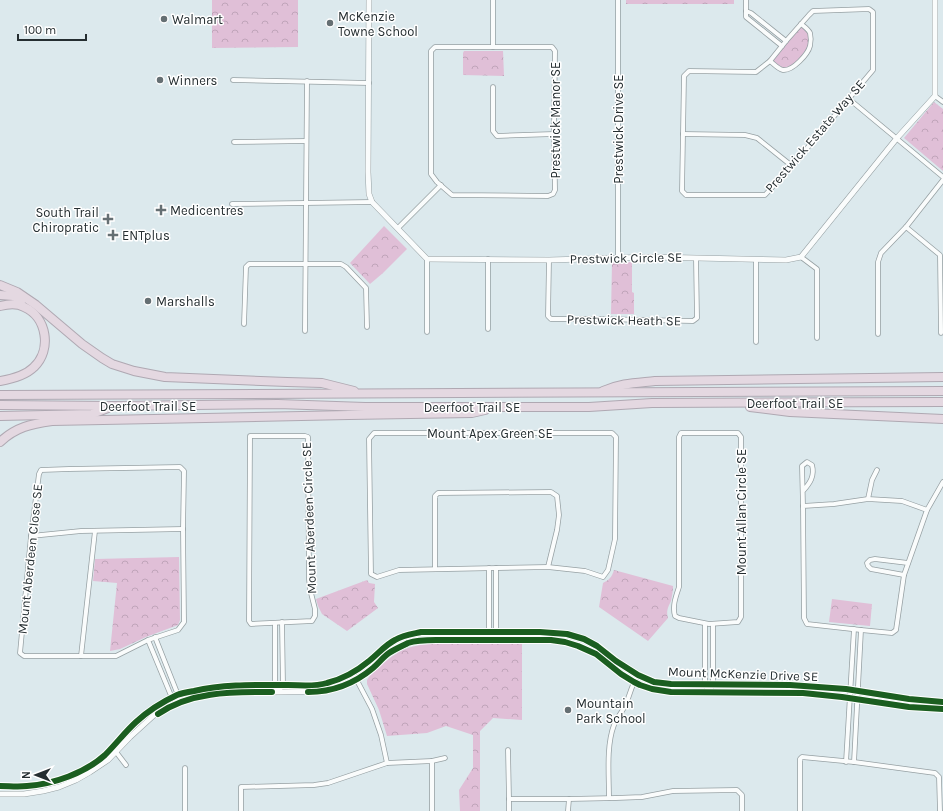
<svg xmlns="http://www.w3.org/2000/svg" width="943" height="811" viewBox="0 0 943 811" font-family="Karla,sans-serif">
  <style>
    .park { fill: url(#park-crowns) }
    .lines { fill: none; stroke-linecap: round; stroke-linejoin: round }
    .minor-casing { stroke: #96a0a3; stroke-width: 5.5 }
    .tertiary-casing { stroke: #96a0a3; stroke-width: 6 }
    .motorway-casing { stroke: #afa8b2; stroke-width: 10 }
    .minor { stroke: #fafcfc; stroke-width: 4 }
    .tertiary { stroke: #fafcfc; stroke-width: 5 }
    .motorway { stroke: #e4d8e1; stroke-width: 8 }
    .cycleway-casing { stroke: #fff; stroke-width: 8 }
    .cycleway { stroke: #1b5e20; stroke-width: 6 }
    .poi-dot { fill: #656f73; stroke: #fff; stroke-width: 1.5 }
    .labels { text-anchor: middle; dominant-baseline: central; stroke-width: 3; stroke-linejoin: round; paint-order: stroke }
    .poi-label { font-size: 13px; fill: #252e31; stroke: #fff; text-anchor: start }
    .street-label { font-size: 13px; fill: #252e31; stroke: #fff }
  </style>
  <defs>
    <pattern id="park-crowns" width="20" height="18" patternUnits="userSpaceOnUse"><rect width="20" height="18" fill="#e0bfd7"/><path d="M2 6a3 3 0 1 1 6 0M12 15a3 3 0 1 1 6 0" fill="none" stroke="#c0a4b9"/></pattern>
  </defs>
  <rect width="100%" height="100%" fill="#dce9ed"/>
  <g class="park">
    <polygon points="212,0 298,0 298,47 212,48"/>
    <rect x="626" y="0" width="108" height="4"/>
    <polygon points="801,25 810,33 810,46 795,65 782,70 770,61"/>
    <polygon points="464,51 503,51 504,76 463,75 463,53"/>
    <polygon points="934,102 943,109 943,171 904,138"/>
    <polygon points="384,226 407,249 383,273 370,284 350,263"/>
    <polygon points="612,262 632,262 632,292 634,293 634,314 611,314"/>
    <polygon points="179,557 180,620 178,625 146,637 120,649 110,651 117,583 93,581 95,559"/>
    <path d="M 614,570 L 673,586 C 673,591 672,596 671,601 C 668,607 666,611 668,618 L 648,641 L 599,607 L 603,583 C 609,580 612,577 614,570 Z"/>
    <polygon points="367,580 369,583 375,584 374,602 378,608 347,631 322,614 318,606 316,599"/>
    <polygon points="832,599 872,604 870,626 829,622"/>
    <path d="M 429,644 L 522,644 L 522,720 L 493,718 L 480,731 L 480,811 L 460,811 L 459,790 L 473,768 L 473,735 L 446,726 L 427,733 L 387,736 L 379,710 L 367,684 L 367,680 L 369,677 C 389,658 400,646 429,644 Z"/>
  </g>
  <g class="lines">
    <defs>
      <g id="minor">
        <polyline points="618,0 618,258"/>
        <polyline points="746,0 746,17 782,46"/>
        <polygon points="869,9 873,12 873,70 792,166 765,195 686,195 682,191 684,76 689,71 756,72 770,61 786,41 809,15 813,11"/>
        <polyline points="746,11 751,13 786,41"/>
        <polygon points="435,47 552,47 555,51 554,129 555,190 553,194 548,196 452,195 437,182 431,174 431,51"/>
        <polyline points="493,47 493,0"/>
        <path d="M 770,61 C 774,64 778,69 783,70 C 793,71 808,54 810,46 C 811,42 811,37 810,33 C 808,29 805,27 801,24"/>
        <polyline points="233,80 369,83"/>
        <polyline points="493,87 493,131 497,136 554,134"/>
        <polyline points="935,96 943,102"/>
        <polyline points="849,99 943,177"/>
        <polyline points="683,134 745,135 757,138 792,166"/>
        <polyline points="234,142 306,141"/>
        <polyline points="232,204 372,202"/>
        <polyline points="906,227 940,255 941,333"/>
        <polyline points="398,228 441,185"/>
        <polyline points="801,257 817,269 817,338"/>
        <polyline points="427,259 427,332"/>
        <polyline points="488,259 488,329"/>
        <polyline points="549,260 548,316 551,319 598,319 693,321 697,318 696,258"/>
        <polyline points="756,260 756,342"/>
        <polyline points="244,324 246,267 249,264 341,264 346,267 366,288 367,327"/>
        <polyline points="305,331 307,81"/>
        <polyline points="878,334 878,262 881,253 906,227 943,180"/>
        <polygon points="374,433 612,433 616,437 615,539 608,570 603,577 585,571 548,567 399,570 377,577 371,574 369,439"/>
        <path d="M 681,433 L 738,433 L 741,437 L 741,617 L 738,622 L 709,624 L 679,618 L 675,616 C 672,606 676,596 679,587 L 679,437 Z"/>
        <polygon points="250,436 305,436 308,437 309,579 310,589 315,609 315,616 312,621 251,624 249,621"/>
        <polygon points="180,467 184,471 183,529 184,622 178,630 148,640 116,656 24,656 20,653 31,536 39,474 41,470 69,469"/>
        <path d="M 803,491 C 810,483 815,476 812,465 L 807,462 L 802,466 L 803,506"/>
        <polygon points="868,499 902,501 927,510 904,575 896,630 892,633 861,630 807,624 804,618 803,506 834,504"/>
        <polyline points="868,499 872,480 877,470"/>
        <polyline points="927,510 943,482"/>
        <polyline points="31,536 81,531 183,529"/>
        <polyline points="489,568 489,631 492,639"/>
        <polyline points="435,569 435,496 438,493 551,492 557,496 559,515 557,530 548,567"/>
        <polyline points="904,575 871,569 868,566 867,563 870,560 875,559 908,563"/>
        <polyline points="275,623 275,685 278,692 283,685 282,622"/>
        <polyline points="705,624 705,684 709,692"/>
        <polyline points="155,637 178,695 178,703"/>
        <polyline points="492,639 496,631 496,568"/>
        <polyline points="148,640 172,698 178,703"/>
        <polyline points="81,656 95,531"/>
        <polyline points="353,673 372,709 381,735 387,763"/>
        <polyline points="709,692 713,684 713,624"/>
        <polyline points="508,750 509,799"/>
        <polyline points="116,752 126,765"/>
        <polyline points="432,761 445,758"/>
        <polyline points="846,762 854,629"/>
        <polyline points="854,762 861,630"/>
        <polyline points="185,768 185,811"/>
        <path d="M 609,798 C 609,776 606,746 614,725 C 617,717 623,711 626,704 C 630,694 632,684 638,675"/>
        <polyline points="241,811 241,787 314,785 328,783 387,763 432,761 432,811"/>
        <polyline points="509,811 509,799 569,799 616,798 642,797 673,791 737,790 742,795 742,811"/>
        <polyline points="568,811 569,799"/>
        <polyline points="800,811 800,759 802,757 854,762 935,773 939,777 940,811"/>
      </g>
      <g id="tertiary">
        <polyline points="369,0 368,172 369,194 372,202 427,259 549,260 652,257 786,260 801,257 897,138 935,96 935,0"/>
        <path d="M 0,786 C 9,786 18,787 27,786 C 54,784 85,773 105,755 C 116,744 125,732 136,722 C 148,711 162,702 177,695 C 182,693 188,692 194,691 C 225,684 257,685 288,685 C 301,685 314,687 327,683 C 343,679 357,671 369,661 C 378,654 385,645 395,640 C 403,635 412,634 421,632 L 540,632 L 567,634 L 584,639 L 597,646 L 616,661 L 638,675 L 654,682 L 671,684 L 790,685 L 846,689 L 909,699 L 943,702"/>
        <polyline points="0,794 24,794 43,791 59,787 76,780 90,772 108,760 130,737 153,716 162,710 188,699 209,695 232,693 326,691 345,685 357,679 373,668 389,653 399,648 410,643 422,640 473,639 551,640 565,642 578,646 596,654 610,666 634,682 652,689 671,692 803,693 842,697 909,707 943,709"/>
      </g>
      <g id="motorway">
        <polyline points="0,285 17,292 36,305 82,344 102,358 112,364 134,371 165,377 287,382 322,383 354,391"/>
        <polyline points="0,295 13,296 22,300"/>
        <path d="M 0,306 C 8,304 17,303 24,307 C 47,317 52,350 34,367 C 25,376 12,379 0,381"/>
        <path d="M 603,391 C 621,383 636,383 655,381 L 943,377"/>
        <polyline points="0,395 943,391"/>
        <polyline points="0,405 113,406 278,404 365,407 589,407 652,403 943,402"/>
        <polyline points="750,407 790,412 943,419"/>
        <polyline points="0,416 92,414 108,408"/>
        <path d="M 0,442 C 16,427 31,424 52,421 L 349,415 L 472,413 L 485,410"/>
      </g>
    </defs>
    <use href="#minor" class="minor-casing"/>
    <use href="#tertiary" class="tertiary-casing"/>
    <use href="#motorway" class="motorway-casing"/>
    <use href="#minor" class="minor"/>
    <use href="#tertiary" class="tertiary"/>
    <use href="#motorway" class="motorway"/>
    <defs>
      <g id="cycleway">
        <path d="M 308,692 C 333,692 354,684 373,668 C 379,663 383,657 389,653 C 395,649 402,646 408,643 C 417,640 427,640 436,640 L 551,640 L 565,642 L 578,646 L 596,654 L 621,674 L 634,682 L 640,685 L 652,689 L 671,692 L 803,693 L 842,697 L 909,707 L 943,709"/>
        <path d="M 158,714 C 191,691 233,692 272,692"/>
        <path d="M 0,786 C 9,786 18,787 27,786 C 54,784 85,773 105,755 C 116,744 125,732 136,722 C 148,711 162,702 177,695 C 182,693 188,692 194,691 C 225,684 257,685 288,685 C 301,685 314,687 327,683 C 343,679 357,671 369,661 C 378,654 385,645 395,640 C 403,635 412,634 421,632 L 540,632 L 567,634 L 584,639 L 597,646 L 616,661 L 638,675 L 654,682 L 671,684 L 790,685 L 846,689 L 909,699 L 943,702"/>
      </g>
    </defs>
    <use href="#cycleway" class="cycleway-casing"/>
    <use href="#cycleway" class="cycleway"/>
  </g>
  <g class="poi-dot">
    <circle cx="164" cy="19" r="4"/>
    <circle cx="330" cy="23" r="4"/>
    <circle cx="160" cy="80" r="4"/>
    <path d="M159 204h4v4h4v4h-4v4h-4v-4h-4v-4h4z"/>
    <path d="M106 213h4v4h4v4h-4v4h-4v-4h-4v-4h4z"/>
    <path d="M111 229h4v4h4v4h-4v4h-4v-4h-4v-4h4z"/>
    <circle cx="148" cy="301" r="4"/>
    <circle cx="568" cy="710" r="4"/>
  </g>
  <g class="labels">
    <g class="poi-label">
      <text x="338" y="16">McKenzie<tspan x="338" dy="15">Towne School</tspan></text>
      <text x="172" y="19">Walmart</text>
      <text x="168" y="80">Winners</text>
      <text x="170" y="210">Medicentres</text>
      <text x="99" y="212" text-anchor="end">South Trail<tspan x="99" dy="15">Chiropratic</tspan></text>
      <text x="122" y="235">ENTplus</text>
      <text x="156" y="301">Marshalls</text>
      <text x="576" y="703">Mountain<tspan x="576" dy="15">Park School</tspan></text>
    </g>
    <g class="street-label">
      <text transform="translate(555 120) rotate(-90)">Prestwick Manor SE</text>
      <text transform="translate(618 129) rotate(-90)">Prestwick Drive SE</text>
      <text transform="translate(815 136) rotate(-49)">Prestwick Estate Way SE</text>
      <text transform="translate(626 258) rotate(-1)">Prestwick Circle SE</text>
      <text transform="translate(624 320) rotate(1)">Prestwick Heath SE</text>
      <text x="795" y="403">Deerfoot Trail SE</text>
      <text x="148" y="406">Deerfoot Trail SE</text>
      <text x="472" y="407">Deerfoot Trail SE</text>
      <text x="490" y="433">Mount Apex Green SE</text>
      <text transform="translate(741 512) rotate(-90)">Mount Allan Circle SE</text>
      <text transform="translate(309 518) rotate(-92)">Mount Aberdeen Circle SE</text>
      <text transform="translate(30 559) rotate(-84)">Mount Aberdeen Close SE</text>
      <text transform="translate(743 674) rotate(2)">Mount McKenzie Drive SE</text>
    </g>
  </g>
  <g transform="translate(36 775) rotate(270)" stroke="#ffffff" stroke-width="3" paint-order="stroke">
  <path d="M0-3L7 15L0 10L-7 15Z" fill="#252e31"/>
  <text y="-6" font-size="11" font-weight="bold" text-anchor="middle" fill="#252e31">N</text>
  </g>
  <path d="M18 34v6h68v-6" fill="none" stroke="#252e31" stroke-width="2"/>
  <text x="24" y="34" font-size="12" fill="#252e31" stroke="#ffffff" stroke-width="3" paint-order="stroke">100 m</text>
</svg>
